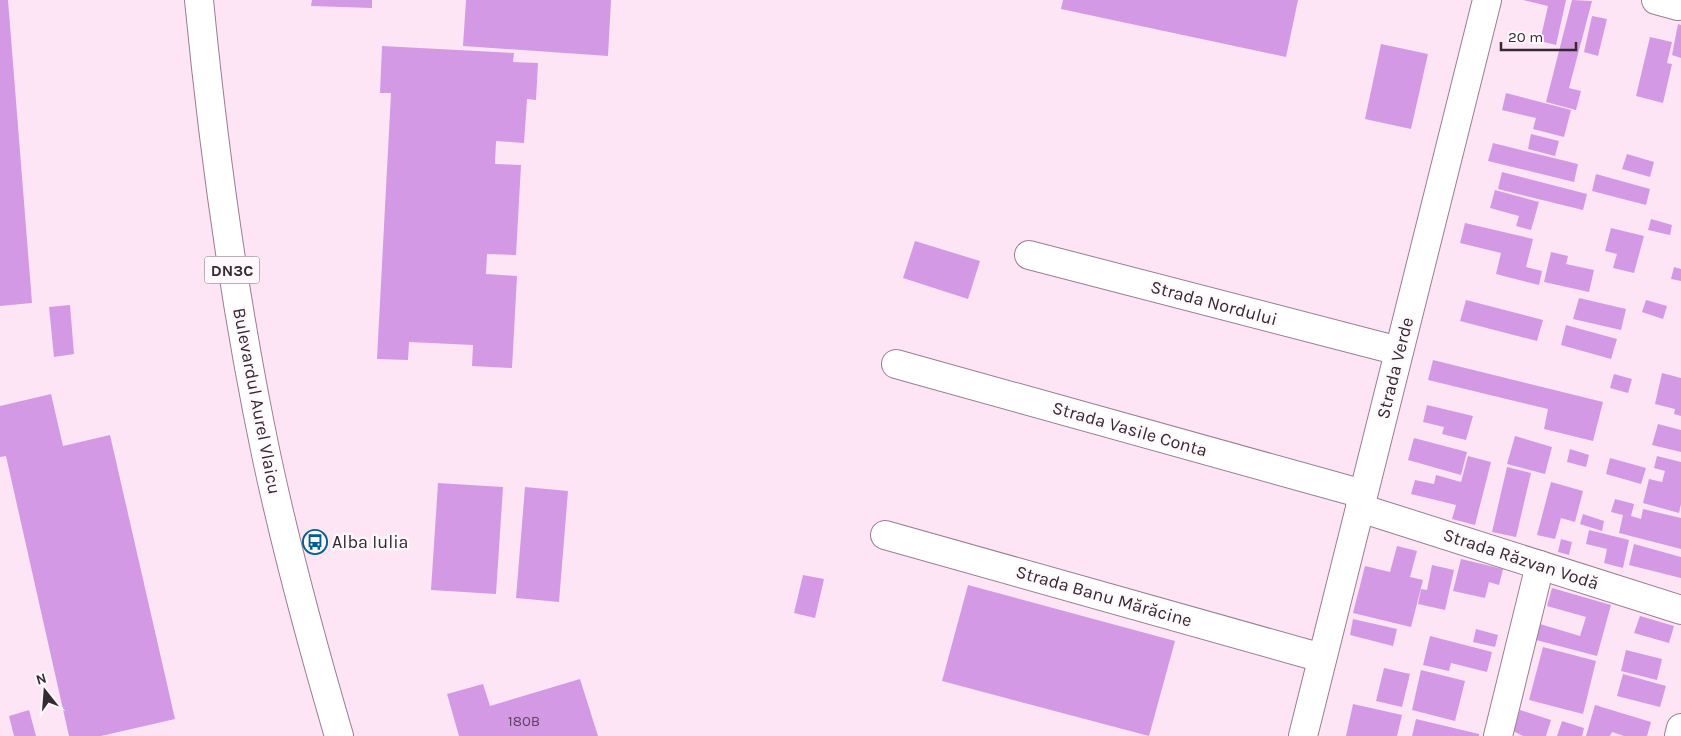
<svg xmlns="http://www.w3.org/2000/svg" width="1681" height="736" viewBox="0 0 1681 736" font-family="Karla,sans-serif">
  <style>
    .building { fill: #d499e5 }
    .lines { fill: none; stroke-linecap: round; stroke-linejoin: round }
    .minor-casing { stroke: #997d91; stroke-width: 30 }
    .primary-casing { stroke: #997d91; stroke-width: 30 }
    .minor { stroke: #fff; stroke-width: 28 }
    .primary { stroke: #fff; stroke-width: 28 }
    .labels { text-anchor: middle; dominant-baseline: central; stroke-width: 5; stroke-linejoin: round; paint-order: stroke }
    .number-label { font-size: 15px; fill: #5d455f }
    .shield { fill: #fff8fc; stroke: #72676f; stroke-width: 1 }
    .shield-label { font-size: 16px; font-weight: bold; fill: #352932 }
    .street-label { font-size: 18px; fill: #352932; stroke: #fff8fc }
    .poi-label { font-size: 18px; fill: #352932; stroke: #fff8fc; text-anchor: start }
  </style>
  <rect width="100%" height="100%" fill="#fee5f6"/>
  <g class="building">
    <polygon points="0,0 8,0 32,303 0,306"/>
    <polygon points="312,0 372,0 372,8 311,6"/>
    <polygon points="466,0 611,0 608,56 463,46"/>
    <polygon points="1063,0 1298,0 1286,57 1061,9"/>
    <polygon points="1566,0 1556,45 1540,41 1548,6 1523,0"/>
    <polygon points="1572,0 1592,1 1569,88 1581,91 1576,110 1546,102"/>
    <polygon points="1592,16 1607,19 1598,56 1584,52"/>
    <polygon points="1678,24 1681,25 1681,58 1672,55"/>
    <polygon points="1650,37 1672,42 1667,63 1672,64 1663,103 1636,96"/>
    <polygon points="1381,44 1428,54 1411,129 1365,119"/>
    <polygon points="382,46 514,53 513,62 538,63 536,100 527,99 524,143 496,141 495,164 521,165 516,255 487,254 486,274 517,276 512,368 472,366 473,345 409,342 408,360 377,359 391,93 380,93"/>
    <polygon points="1506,93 1571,110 1564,137 1533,129 1536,118 1502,110"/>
    <polygon points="1531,134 1559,141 1555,156 1528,149"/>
    <polygon points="1493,143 1578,164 1574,182 1488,161"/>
    <polygon points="1627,154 1654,162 1650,177 1622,169"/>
    <polygon points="1502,172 1587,194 1583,210 1498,189"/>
    <polygon points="1596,174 1650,189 1646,205 1592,191"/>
    <polygon points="1495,190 1539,202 1531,230 1516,226 1519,216 1490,208"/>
    <polygon points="1651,219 1672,225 1670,235 1648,230"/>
    <polygon points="1465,223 1533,239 1526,267 1542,271 1539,285 1496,274 1501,253 1460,243"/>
    <polygon points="1611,228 1644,236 1634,273 1613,268 1617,254 1605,251"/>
    <polygon points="915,241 980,261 968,299 903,278"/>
    <polygon points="1551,252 1568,256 1566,264 1594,270 1589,292 1544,282"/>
    <polygon points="1674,267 1681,269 1681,281 1671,279"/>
    <polygon points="1579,298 1626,309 1621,330 1573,319"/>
    <polygon points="1466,300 1543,320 1537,341 1460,321"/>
    <polygon points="1646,300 1667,306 1663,319 1642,312"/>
    <polygon points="70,305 74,354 54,357 49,307"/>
    <polygon points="1566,325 1617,339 1611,359 1561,345"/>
    <polygon points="1433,360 1603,402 1593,441 1544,429 1548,409 1428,380"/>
    <polygon points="1662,373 1681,378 1681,416 1674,414 1675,409 1655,404"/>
    <polygon points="1614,374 1632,379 1628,393 1610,388"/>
    <polygon points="51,394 63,446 110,435 175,719 101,736 69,736 6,456 0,457 0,406"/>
    <polygon points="1427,405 1473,416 1466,440 1442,434 1444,427 1423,422"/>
    <polygon points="1658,424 1681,430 1681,452 1652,445"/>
    <polygon points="1515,436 1552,447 1545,474 1507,464"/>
    <polygon points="1414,438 1467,452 1461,475 1408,460"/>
    <polygon points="1570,449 1589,455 1586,467 1567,462"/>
    <polygon points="1468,456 1491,462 1475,525 1452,519 1456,505 1411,494 1415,480 1434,484 1436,475 1461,482"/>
    <polygon points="1657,456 1681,462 1681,504 1679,513 1643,503 1649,479 1662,482 1665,471 1654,468"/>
    <polygon points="1610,458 1646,468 1641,484 1606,474"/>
    <polygon points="1507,467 1531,473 1516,537 1492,532"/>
    <polygon points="1551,482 1583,491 1575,522 1561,518 1555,539 1537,535"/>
    <polygon points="438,483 503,487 496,594 431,590"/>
    <polygon points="525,487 568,491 559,602 516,598"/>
    <polygon points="1615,499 1634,504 1631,516 1641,519 1643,509 1681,518 1681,549 1619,533 1623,515 1611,512"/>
    <polygon points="1583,514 1604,521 1602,531 1580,524"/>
    <polygon points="1589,530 1629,540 1623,568 1604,563 1607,549 1586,544"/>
    <polygon points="1561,539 1572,542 1569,555 1558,552"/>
    <polygon points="1634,544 1681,557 1681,578 1629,565"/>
    <polygon points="1397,546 1417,551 1410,577 1423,580 1411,627 1353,613 1365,566 1390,572"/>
    <polygon points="1461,559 1503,569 1499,585 1489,582 1485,598 1453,591"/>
    <polygon points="1432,565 1454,570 1445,610 1418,604 1421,589 1427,590"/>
    <polygon points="803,575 824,579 815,618 794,613"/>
    <polygon points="968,585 1175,641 1149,736 942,681"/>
    <polygon points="1552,588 1611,605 1597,656 1536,640 1540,624 1580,636 1586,617 1547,606"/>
    <polygon points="1640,616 1674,626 1669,643 1634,633"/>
    <polygon points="1353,619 1397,629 1393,646 1350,635"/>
    <polygon points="1476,629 1498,635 1495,647 1473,642"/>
    <polygon points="1430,636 1492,652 1487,672 1451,663 1449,671 1423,665"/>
    <polygon points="1543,647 1596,661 1583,714 1529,700"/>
    <polygon points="1626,650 1662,659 1657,680 1621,671"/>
    <polygon points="1384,668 1410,674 1402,707 1376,701"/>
    <polygon points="1421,670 1465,681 1455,721 1412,710"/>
    <polygon points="1623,674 1666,686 1660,707 1617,696"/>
    <polygon points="580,679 598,736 459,736 447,694 483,684 490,706"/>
    <polygon points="1353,704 1402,715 1397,736 1346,736"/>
    <polygon points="1595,705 1651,722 1647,736 1624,736 1612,732 1610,736 1586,736"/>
    <polygon points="29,710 36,736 14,736 9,716"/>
    <polygon points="1520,710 1551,720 1546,736 1523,736 1513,731"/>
    <polygon points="1416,719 1479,734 1479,736 1412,736"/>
    <polygon points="1562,721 1584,728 1582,736 1557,736"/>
  </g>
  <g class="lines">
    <defs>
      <g id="minor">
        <polyline points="1656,0 1678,6"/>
        <polyline points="1029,255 1399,351"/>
        <polyline points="896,364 1363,494"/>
        <polyline points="1360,508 1681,610"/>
        <polyline points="885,535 1322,658"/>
        <polyline points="1303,736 1487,0"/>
        <polyline points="1498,736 1540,565"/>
        <polyline points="1679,736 1681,728"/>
      </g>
      <path id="primary" d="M 199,0 C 214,154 235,307 267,459 C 287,552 312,644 339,736"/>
    </defs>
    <use href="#minor" class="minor-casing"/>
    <use href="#primary" class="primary-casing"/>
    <use href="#minor" class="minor"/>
    <use href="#primary" class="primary"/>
  </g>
  <defs>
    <symbol id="bus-ring" viewBox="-11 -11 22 22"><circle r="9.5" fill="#fff8fc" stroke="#035e8f" stroke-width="1.5"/><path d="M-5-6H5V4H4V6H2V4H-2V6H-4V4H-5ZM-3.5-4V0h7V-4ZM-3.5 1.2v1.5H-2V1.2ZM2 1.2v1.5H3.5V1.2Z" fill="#035e8f"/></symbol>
  </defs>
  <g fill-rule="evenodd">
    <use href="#bus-ring" x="301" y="528" width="28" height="28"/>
  </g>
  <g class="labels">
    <g class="number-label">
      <text x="524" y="721">180B</text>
    </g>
    <rect class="shield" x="204.5" y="256.5" width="55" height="27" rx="4"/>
    <g class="shield-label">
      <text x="232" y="270">DN3C</text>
    </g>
    <g class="street-label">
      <text transform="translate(1214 303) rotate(15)">Strada Nordului</text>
      <text transform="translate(1395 368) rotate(-76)">Strada Verde</text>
      <text transform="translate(257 401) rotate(79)">Bulevardul Aurel Vlaicu</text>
      <text transform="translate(1130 429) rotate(16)">Strada Vasile Conta</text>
      <text transform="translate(1521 559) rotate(18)">Strada Răzvan Vodă</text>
      <text transform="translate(1104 596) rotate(16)">Strada Banu Mărăcine</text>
    </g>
    <g class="poi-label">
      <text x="332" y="542">Alba Iulia</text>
    </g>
  </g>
  <g transform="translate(45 691) rotate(343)" stroke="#fff8fc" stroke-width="4" paint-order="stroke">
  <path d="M0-4L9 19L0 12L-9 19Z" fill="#352932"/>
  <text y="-8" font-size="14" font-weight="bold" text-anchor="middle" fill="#352932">N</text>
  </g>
  <path d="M1501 42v8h75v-8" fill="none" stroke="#352932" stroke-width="2.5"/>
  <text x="1508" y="42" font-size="15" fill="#352932" stroke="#fff8fc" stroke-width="4" paint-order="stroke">20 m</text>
</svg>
